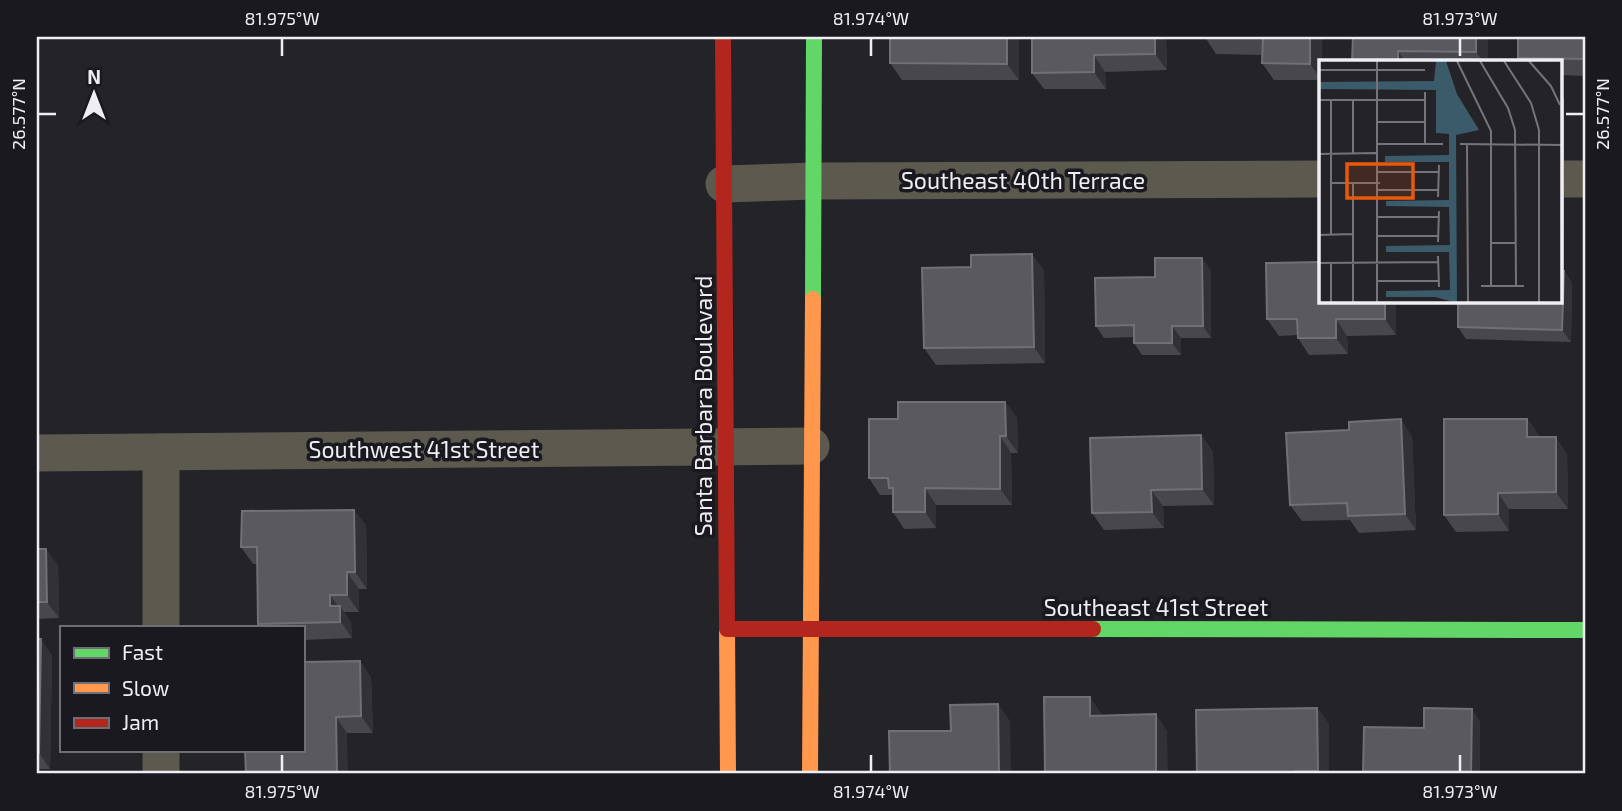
<svg xmlns="http://www.w3.org/2000/svg" width="1622" height="811" viewBox="0 0 1622 811" font-family="'Exo 2',sans-serif">
  <style>
    .lines { fill: none; stroke-linecap: round; stroke-linejoin: round }
    .street { stroke: #5c594f; stroke-width: 37 }
    .fast { stroke: #63d668; stroke-width: 16 }
    .slow { stroke: #ff974d; stroke-width: 16 }
    .jam { stroke: #b3261e; stroke-width: 16 }
    .wall { fill: #48474d }
    .shaded-wall { fill: #323137 }
    .building { fill: #5a595f; stroke: #717076; stroke-width: 2 }
    .ticks { fill: none; stroke: #efeef3; stroke-width: 2.5 }
    .labels { text-anchor: middle; dominant-baseline: central; stroke-width: 7; stroke-linejoin: round; paint-order: stroke }
    .street-label { font-size: 23px; fill: #efeef3; stroke: #1a191f }
    .inset-road { fill: none; stroke: #757479; stroke-width: 2 }
    .view { fill: #e8590c; fill-opacity: 0.15; stroke: #e8590c; stroke-width: 3.5 }
    .inset-edge { fill: none; stroke: #efeef3; stroke-width: 3.5 }
    .neatline { fill: none; stroke: #efeef3; stroke-width: 2.5 }
    .ticks-label { font-size: 18px; text-anchor: middle; fill: #efeef3 }
  </style>
  <rect width="100%" height="100%" fill="#242328"/>
  <g class="lines">
    <g class="street">
      <polyline points="1561,179 1585,179"/>
      <polyline points="724,184 813,181 1321,179"/>
      <polyline points="161,452 161,627"/>
      <polyline points="37,453 811,446"/>
      <polyline points="161,750 161,774"/>
    </g>
    <g class="fast">
      <polyline points="813,299 814,37"/>
      <polyline points="1093,629 1585,630"/>
    </g>
    <g class="slow">
      <polyline points="727,628 728,774"/>
      <polyline points="810,774 813,299"/>
    </g>
    <g class="jam">
      <polyline points="723,37 727,628"/>
      <polyline points="727,629 1093,629"/>
    </g>
  </g>
  <g class="wall">
    <polygon points="890,37 1019,37 1019,80 902,80 890,63"/>
    <polygon points="1032,37 1166,37 1167,70 1105,72 1106,89 1044,89 1032,73"/>
    <polygon points="1205,37 1322,37 1321,80 1274,80 1262,63 1262,55 1216,54"/>
    <polygon points="1353,37 1488,37 1488,61 1352,61"/>
    <polygon points="1585,37 1585,76 1561,75 1561,61 1520,61 1518,58"/>
    <polygon points="1044,270 1045,363 936,365 924,348"/>
    <polygon points="1211,270 1211,338 1181,338 1181,355 1142,355 1134,343 1134,337 1104,338 1096,326 1155,277"/>
    <polygon points="1564,271 1572,283 1571,342 1466,339 1458,327"/>
    <polygon points="1396,301 1396,335 1347,336 1348,354 1309,355 1298,338 1297,335 1279,336 1267,319"/>
    <polygon points="1005,402 1017,418 1018,453 1011,453 1012,505 936,505 936,528 904,529 893,512 893,495 880,495 869,478 898,419"/>
    <polygon points="1527,419 1539,435 1539,437 1567,454 1568,509 1509,509 1509,531 1456,532 1444,515"/>
    <polygon points="1201,435 1213,452 1214,505 1163,506 1164,528 1104,530 1092,513"/>
    <polygon points="1412,436 1416,530 1359,533 1350,520 1302,521 1290,505"/>
    <polygon points="354,510 366,526 367,589 359,589 359,612 344,612 351,623 352,638 303,640 303,627 260,627 258,624 257,564 253,564 241,547"/>
    <polygon points="37,549 58,565 59,618 37,619"/>
    <polygon points="37,639 52,655 50,769 37,769"/>
    <polygon points="360,661 371,678 373,733 347,733 245,750"/>
    <polygon points="1317,708 1329,724 1329,774 1197,774"/>
  </g>
  <g class="shaded-wall">
    <polygon points="1007,37 1019,37 1019,80 1007,64"/>
    <polygon points="1155,37 1166,37 1167,70 1155,54"/>
    <polygon points="1310,37 1322,37 1321,79 1310,64"/>
    <polygon points="1476,37 1488,37 1488,61 1483,61 1476,52"/>
    <polygon points="1398,51 1405,61 1398,61"/>
    <polygon points="1094,55 1105,72 1106,89 1094,72"/>
    <polygon points="1032,254 1044,270 1045,363 1034,347"/>
    <polygon points="1202,258 1211,270 1211,338 1203,326"/>
    <polygon points="1564,271 1572,283 1571,342 1562,330"/>
    <polygon points="1385,301 1396,301 1396,335 1385,319"/>
    <polygon points="1336,319 1347,336 1348,354 1336,338"/>
    <polygon points="1172,326 1181,338 1181,355 1172,343"/>
    <polygon points="1005,402 1017,418 1018,453 1006,436"/>
    <polygon points="1401,419 1412,436 1416,530 1405,514"/>
    <polygon points="1527,419 1539,435 1539,454 1527,437"/>
    <polygon points="1201,435 1213,452 1214,505 1202,489"/>
    <polygon points="1000,436 1011,453 1012,505 1000,489"/>
    <polygon points="1556,437 1567,454 1568,509 1556,492"/>
    <polygon points="925,488 936,505 936,528 925,512"/>
    <polygon points="1151,490 1163,506 1164,528 1152,512"/>
    <polygon points="1498,493 1509,509 1509,531 1498,514"/>
    <polygon points="354,510 366,526 367,589 355,572"/>
    <polygon points="46,549 58,565 59,618 47,602"/>
    <polygon points="347,572 359,589 359,612 347,595"/>
    <polygon points="330,595 340,609 340,606 351,623 352,638 330,606"/>
    <polygon points="41,639 52,655 50,769 39,753"/>
    <polygon points="360,661 371,678 373,733 361,716"/>
    <polygon points="1090,697 1101,713 1102,732 1090,716"/>
    <polygon points="998,704 1010,721 1011,774 999,774"/>
    <polygon points="1317,708 1329,724 1329,774 1320,774 1318,771"/>
    <polygon points="1472,709 1480,721 1480,774 1471,774"/>
    <polygon points="1156,714 1167,731 1168,774 1156,774"/>
    <polygon points="336,717 347,733 348,774 337,774"/>
  </g>
  <g class="building">
    <polygon points="890,37 1007,37 1007,64 890,63"/>
    <polygon points="1032,37 1155,37 1155,54 1094,55 1094,72 1032,73"/>
    <polygon points="1205,37 1310,37 1310,64 1262,63 1263,38"/>
    <polygon points="1353,37 1476,37 1476,52 1398,51 1398,61 1352,61"/>
    <polygon points="1518,37 1585,37 1585,59 1518,58"/>
    <polygon points="1032,254 1034,347 924,348 922,268 971,267 971,255"/>
    <polygon points="1155,258 1202,258 1203,326 1172,326 1172,343 1134,343 1134,325 1096,326 1095,278 1155,277"/>
    <polygon points="1321,262 1321,301 1385,301 1385,319 1336,319 1336,338 1298,338 1297,319 1267,319 1266,263"/>
    <polygon points="1561,271 1564,271 1562,330 1458,327 1458,301 1561,301"/>
    <polygon points="898,402 1005,402 1006,436 1000,436 1000,489 925,488 925,512 893,512 893,488 889,488 888,478 869,478 869,419 898,419"/>
    <polygon points="1401,419 1405,514 1348,516 1347,503 1290,505 1286,433 1349,430 1349,422"/>
    <polygon points="1444,419 1527,419 1527,437 1556,437 1556,492 1498,493 1498,514 1444,515"/>
    <polygon points="1201,435 1202,489 1151,490 1152,512 1092,513 1090,438"/>
    <polygon points="354,510 355,572 347,572 347,595 330,595 330,606 340,606 340,622 258,624 257,547 241,547 242,511"/>
    <polygon points="37,549 46,549 47,602 37,602"/>
    <polygon points="37,639 41,639 39,753 37,753"/>
    <polygon points="360,661 361,716 336,717 337,774 246,774 245,750 303,750 303,662"/>
    <polygon points="1044,697 1090,697 1090,716 1156,714 1156,774 1045,774"/>
    <polygon points="998,704 999,774 890,774 889,731 951,731 950,705"/>
    <polygon points="1317,708 1318,771 1295,771 1295,774 1197,774 1196,710"/>
    <polygon points="1424,708 1472,709 1471,774 1363,774 1364,727 1424,728"/>
  </g>
  <path class="ticks" d="M 282,38 L 282,56M 871,38 L 871,56M 1460,38 L 1460,56M 38,114 L 56,114M 1566,114 L 1584,114M 282,755 L 282,772M 871,755 L 871,772M 1460,755 L 1460,772"/>
  <g class="labels">
    <g class="street-label">
      <text x="1023" y="180">Southeast 40th Terrace</text>
      <text transform="translate(703 406) rotate(-90)">Santa Barbara Boulevard</text>
      <text x="424" y="449">Southwest 41st Street</text>
      <text x="1156" y="607">Southeast 41st Street</text>
    </g>
  </g>
  <g transform="translate(1319 60)">
    <rect width="243" height="243" fill="#242328"/>
    <path d="M 117,1 L 127,1 L 138,34 L 160,70 L 137,75 L 138,243 L 116,237 L 67,237 L 67,231 L 131,230 L 130,192 L 67,192 L 67,186 L 131,185 L 130,147 L 67,146 L 67,141 L 130,140 L 130,102 L 66,102 L 66,96 L 130,95 L 130,74 L 117,73 L 117,30 L 0,29 L 0,22 L 115,21 Z" fill="#3b5b6a"/>
    <path class="inset-road" d="M 58,1 L 58,243M 138,1 L 172,71 L 172,226M 161,1 L 189,48 L 196,70 L 197,226M 185,1 L 212,43 L 220,70 L 220,243M 210,1 L 232,26 L 241,45M 0,10 L 106,10M 244,38 L 244,107M 0,40 L 106,40M 12,40 L 12,175M 34,40 L 34,93M 58,62 L 106,62M 58,84 L 124,84M 106,84 L 106,32M 141,84 L 244,85M 148,84 L 149,243M 0,94 L 57,93M 58,112 L 119,112M 12,123 L 61,123M 34,123 L 34,243M 58,130 L 119,130M 119,137 L 120,105M 58,157 L 119,157M 0,175 L 34,174M 58,176 L 120,176M 119,182 L 120,151M 172,183 L 197,183M 119,196 L 120,227M 0,203 L 119,202M 12,203 L 12,243M 58,221 L 119,221M 162,226 L 205,226M 243,243 L 244,119"/>
    <path class="view" d="M 28,104 L 94,104 L 94,138 L 28,138 Z"/>
    <rect width="243" height="243" class="inset-edge"/>
  </g>
  <rect width="1622" height="811" fill="none" stroke="#1a191f" stroke-width="77"/>
  <rect x="60" y="626" width="245" height="126" fill="#1a191f" stroke="#6f6e74" stroke-width="2"/>
  <rect x="74" y="648" width="35" height="10" fill="#63d668" stroke="#6f6e74" stroke-width="2"/>
  <text x="122" y="660" font-size="21" fill="#efeef3">Fast</text>
  <rect x="74" y="683" width="35" height="10" fill="#ff974d" stroke="#6f6e74" stroke-width="2"/>
  <text x="122" y="696" font-size="21" fill="#efeef3">Slow</text>
  <rect x="74" y="718" width="35" height="10" fill="#b3261e" stroke="#6f6e74" stroke-width="2"/>
  <text x="122" y="730" font-size="21" fill="#efeef3">Jam</text>
  <g transform="translate(94 94)" stroke="#1a191f" stroke-width="5" paint-order="stroke">
  <path d="M0-5L12 26L0 18L-12 26Z" fill="#efeef3"/>
  <text y="-10" font-size="19" font-weight="bold" text-anchor="middle" fill="#efeef3">N</text>
  </g>
  <rect x="38" y="38" width="1546" height="734" class="neatline"/>
  <g class="ticks-label">
    <text x="282" y="25">81.975°W</text>
    <text x="871" y="25">81.974°W</text>
    <text x="1460" y="25">81.973°W</text>
    <text transform="translate(19 114) rotate(-90)" y="6">26.577°N</text>
    <text transform="translate(1603 114) rotate(-90)" y="6">26.577°N</text>
    <text x="282" y="798">81.975°W</text>
    <text x="871" y="798">81.974°W</text>
    <text x="1460" y="798">81.973°W</text>
  </g>
</svg>
